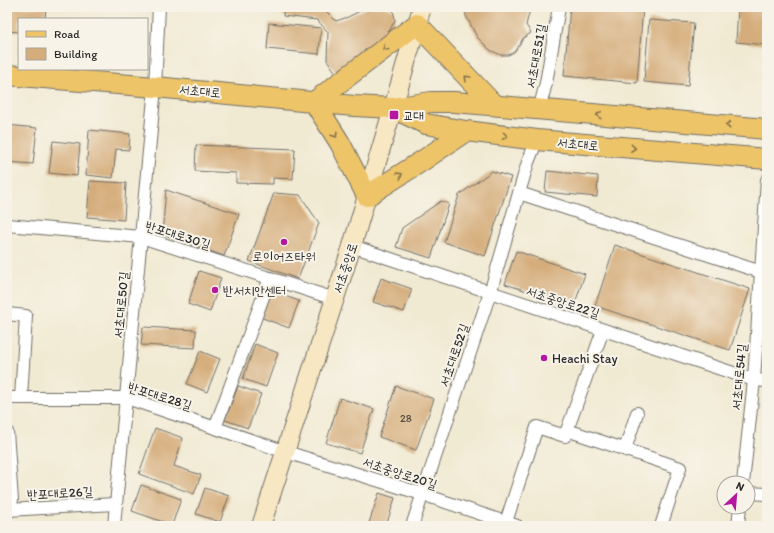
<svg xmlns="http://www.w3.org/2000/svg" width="774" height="533" viewBox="0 0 774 533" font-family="Itim,'Poor Story',sans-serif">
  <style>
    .building { fill: #d5ad7b }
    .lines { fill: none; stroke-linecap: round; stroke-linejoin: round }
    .street-casing { stroke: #706e66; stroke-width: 14 }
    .secondary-casing { stroke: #706e66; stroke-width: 20 }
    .primary-casing { stroke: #706e66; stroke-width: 22 }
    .street { stroke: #fff; stroke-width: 12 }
    .secondary { stroke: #f8e7c3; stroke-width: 18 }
    .primary { stroke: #eec469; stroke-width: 20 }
    .oneway { stroke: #837047 }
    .poi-dot { fill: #b5179e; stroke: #f7f3e8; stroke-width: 1.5 }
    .labels { text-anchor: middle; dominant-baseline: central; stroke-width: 4; stroke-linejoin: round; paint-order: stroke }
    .number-label { font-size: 11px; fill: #564c3f }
    .street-label { font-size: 13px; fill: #2b2b2b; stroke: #f7f3e8 }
    .poi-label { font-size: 13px; fill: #2b2b2b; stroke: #f7f3e8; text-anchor: start }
  </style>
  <rect width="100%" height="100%" fill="#f7f3e8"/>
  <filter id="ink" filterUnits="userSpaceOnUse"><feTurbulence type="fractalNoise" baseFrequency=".025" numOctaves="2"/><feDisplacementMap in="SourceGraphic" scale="8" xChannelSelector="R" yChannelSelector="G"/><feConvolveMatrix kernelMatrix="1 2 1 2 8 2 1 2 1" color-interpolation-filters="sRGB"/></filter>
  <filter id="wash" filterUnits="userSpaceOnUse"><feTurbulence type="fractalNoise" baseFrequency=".012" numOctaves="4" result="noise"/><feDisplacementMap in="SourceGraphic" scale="16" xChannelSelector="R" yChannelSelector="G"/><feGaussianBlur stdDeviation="0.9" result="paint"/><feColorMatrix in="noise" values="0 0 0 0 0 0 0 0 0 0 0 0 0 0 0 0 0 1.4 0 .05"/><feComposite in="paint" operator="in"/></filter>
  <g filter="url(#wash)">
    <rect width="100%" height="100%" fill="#f1ead3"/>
    <g id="blocks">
      <g class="building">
        <polygon points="7,7 46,8 45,19 19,19 19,32 7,31"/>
        <polygon points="284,7 322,7 336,21 348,17 368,7 386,7 393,10 395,20 390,30 378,42 336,73 327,60 328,32 317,20 283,16"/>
        <polygon points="465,7 527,7 530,10 526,25 531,33 523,38 520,44 514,52 508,55 501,55 490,50 477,37 466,16"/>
        <polygon points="570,7 643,7 637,83 564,76"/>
        <polygon points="738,7 767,7 767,45 736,42"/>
        <polygon points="649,20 694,23 688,86 644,82"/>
        <polygon points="269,23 321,28 319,54 267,49"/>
        <polygon points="7,125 37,128 33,164 7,162"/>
        <polygon points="89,130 130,134 129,150 116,149 113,178 86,175"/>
        <polygon points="53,141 80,144 77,176 49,173"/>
        <polygon points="196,145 295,149 293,179 273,178 273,184 236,183 236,173 195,171"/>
        <polygon points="492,171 511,177 485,256 444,242 459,195"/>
        <polygon points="547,171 598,176 597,197 545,192"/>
        <polygon points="90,181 126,183 124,220 87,217"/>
        <polygon points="166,190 239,214 224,256 162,234"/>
        <polygon points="274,193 300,195 319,223 298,279 249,261"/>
        <polygon points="441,201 449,204 431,258 396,247 402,228"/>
        <polygon points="615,245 750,289 730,350 595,306"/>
        <polygon points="516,251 585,274 574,306 505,284"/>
        <polygon points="199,271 221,278 210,312 188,304"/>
        <polygon points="381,278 412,289 404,312 373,302"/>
        <polygon points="270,291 299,301 289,328 260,317"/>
        <polygon points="143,327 196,330 195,348 141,345"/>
        <polygon points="255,344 278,353 266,387 243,379"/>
        <polygon points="200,351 220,359 207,392 187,384"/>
        <polygon points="238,386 261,394 248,428 225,420"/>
        <polygon points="396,386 434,399 416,450 379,437"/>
        <polygon points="340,398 374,409 360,453 326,443"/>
        <polygon points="155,428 183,438 174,466 201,475 194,494 139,474"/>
        <polygon points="141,485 181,499 172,525 132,511"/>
        <polygon points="205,488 229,496 220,522 196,514"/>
        <polygon points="379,493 395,498 386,526 368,526"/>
      </g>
    </g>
  </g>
  <g filter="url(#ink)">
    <use href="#blocks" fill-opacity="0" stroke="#706e66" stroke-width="1"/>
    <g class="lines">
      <defs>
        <g id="street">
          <polyline points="539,110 546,83 559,7"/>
          <polyline points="519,193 761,272 767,273"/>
          <polyline points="7,225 141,237 335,299"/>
          <polyline points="352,246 754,380 767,381"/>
          <polyline points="7,314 26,316 21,398"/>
          <polyline points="7,398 127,398 286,452 422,494 517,526"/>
          <polyline points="215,428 270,278"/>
          <polyline points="567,430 680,468 661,526"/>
          <polyline points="7,432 12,500 7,514"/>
          <polyline points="625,449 637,413"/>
          <polyline points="743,483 754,380 767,180"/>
          <polyline points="748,493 767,494"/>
          <polyline points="7,510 115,504"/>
          <polyline points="506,522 537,427 565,436 603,330"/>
          <polyline points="114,526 155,87 159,7"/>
          <polyline points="412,526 490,293 528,162 537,140"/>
          <polyline points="738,526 740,507"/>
        </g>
        <polyline id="secondary" points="261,526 352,246 393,108 422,7"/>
        <g id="primary">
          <polyline points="7,75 155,87 354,106 393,108 431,102 454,102 767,129"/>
          <polyline points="393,108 426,124 466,131 537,140 767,159"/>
          <polyline points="466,131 425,159 367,196 340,143 314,102 417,24 494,105"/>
        </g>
      </defs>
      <use href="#street" class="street-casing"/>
      <use href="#secondary" class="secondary-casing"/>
      <use href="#primary" class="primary-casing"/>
      <use href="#street" class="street"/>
      <use href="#secondary" class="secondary"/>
      <use href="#primary" class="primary"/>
    </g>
    <defs><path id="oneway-chevron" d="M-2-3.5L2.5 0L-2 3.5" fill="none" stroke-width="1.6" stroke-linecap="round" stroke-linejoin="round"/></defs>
    <g class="oneway">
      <use href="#oneway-chevron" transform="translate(385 48) rotate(143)"/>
      <use href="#oneway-chevron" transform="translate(467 78) rotate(-135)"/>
      <use href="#oneway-chevron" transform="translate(599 115) rotate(-175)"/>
      <use href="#oneway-chevron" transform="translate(728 125) rotate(-175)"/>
      <use href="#oneway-chevron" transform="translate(335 135) rotate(57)"/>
      <use href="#oneway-chevron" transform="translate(505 136) rotate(7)"/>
      <use href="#oneway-chevron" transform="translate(633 148) rotate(5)"/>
      <use href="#oneway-chevron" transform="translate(400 175) rotate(-32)"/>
    </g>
  </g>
  <g class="poi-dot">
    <rect x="389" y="110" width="10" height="10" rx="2"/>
    <circle cx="284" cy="242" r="4"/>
    <circle cx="215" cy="290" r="4"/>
    <circle cx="544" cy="358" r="4"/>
  </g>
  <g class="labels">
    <g class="number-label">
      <text x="406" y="418">28</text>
    </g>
    <g class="street-label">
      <text transform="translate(536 56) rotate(-80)">서초대로51길</text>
      <text transform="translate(200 91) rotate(5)">서초대로</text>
      <text transform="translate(578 144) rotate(5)">서초대로</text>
      <text transform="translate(178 235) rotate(17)">반포대로30길</text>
      <text transform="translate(345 268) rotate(-72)">서초중앙로</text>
      <text transform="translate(563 302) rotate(18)">서초중앙로22길</text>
      <text transform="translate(121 305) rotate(-85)">서초대로50길</text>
      <text transform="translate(454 355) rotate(-71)">서초대로52길</text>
      <text transform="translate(739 377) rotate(-85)">서초대로54길</text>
      <text transform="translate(160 396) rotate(17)">반포대로28길</text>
      <text transform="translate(400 473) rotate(18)">서초중앙로20길</text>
      <text transform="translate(60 493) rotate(-3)">반포대로26길</text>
    </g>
    <g class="poi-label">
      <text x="403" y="115">교대</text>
      <text x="284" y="256" text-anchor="middle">로이어즈타워</text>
      <text x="223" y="290">반서치안센터</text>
      <text x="552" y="358">Heachi Stay</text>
    </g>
  </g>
  <rect width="774" height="533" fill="none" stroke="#f7f3e8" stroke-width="24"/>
  <rect x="18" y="18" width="130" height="52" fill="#f7f3e8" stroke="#a5a39c"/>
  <rect x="26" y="31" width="20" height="6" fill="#eec469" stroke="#a5a39c"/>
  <text x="54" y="38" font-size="12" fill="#2b2b2b">Road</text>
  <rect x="26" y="48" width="20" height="12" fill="#d5ad7b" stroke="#a5a39c"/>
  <text x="54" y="58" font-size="12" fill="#2b2b2b">Building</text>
  <g transform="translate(736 495) rotate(26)"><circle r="19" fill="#f7f3e8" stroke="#a5a39c"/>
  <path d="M0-3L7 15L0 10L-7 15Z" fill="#b5179e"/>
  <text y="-6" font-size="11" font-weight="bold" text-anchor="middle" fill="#2b2b2b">N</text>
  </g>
</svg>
